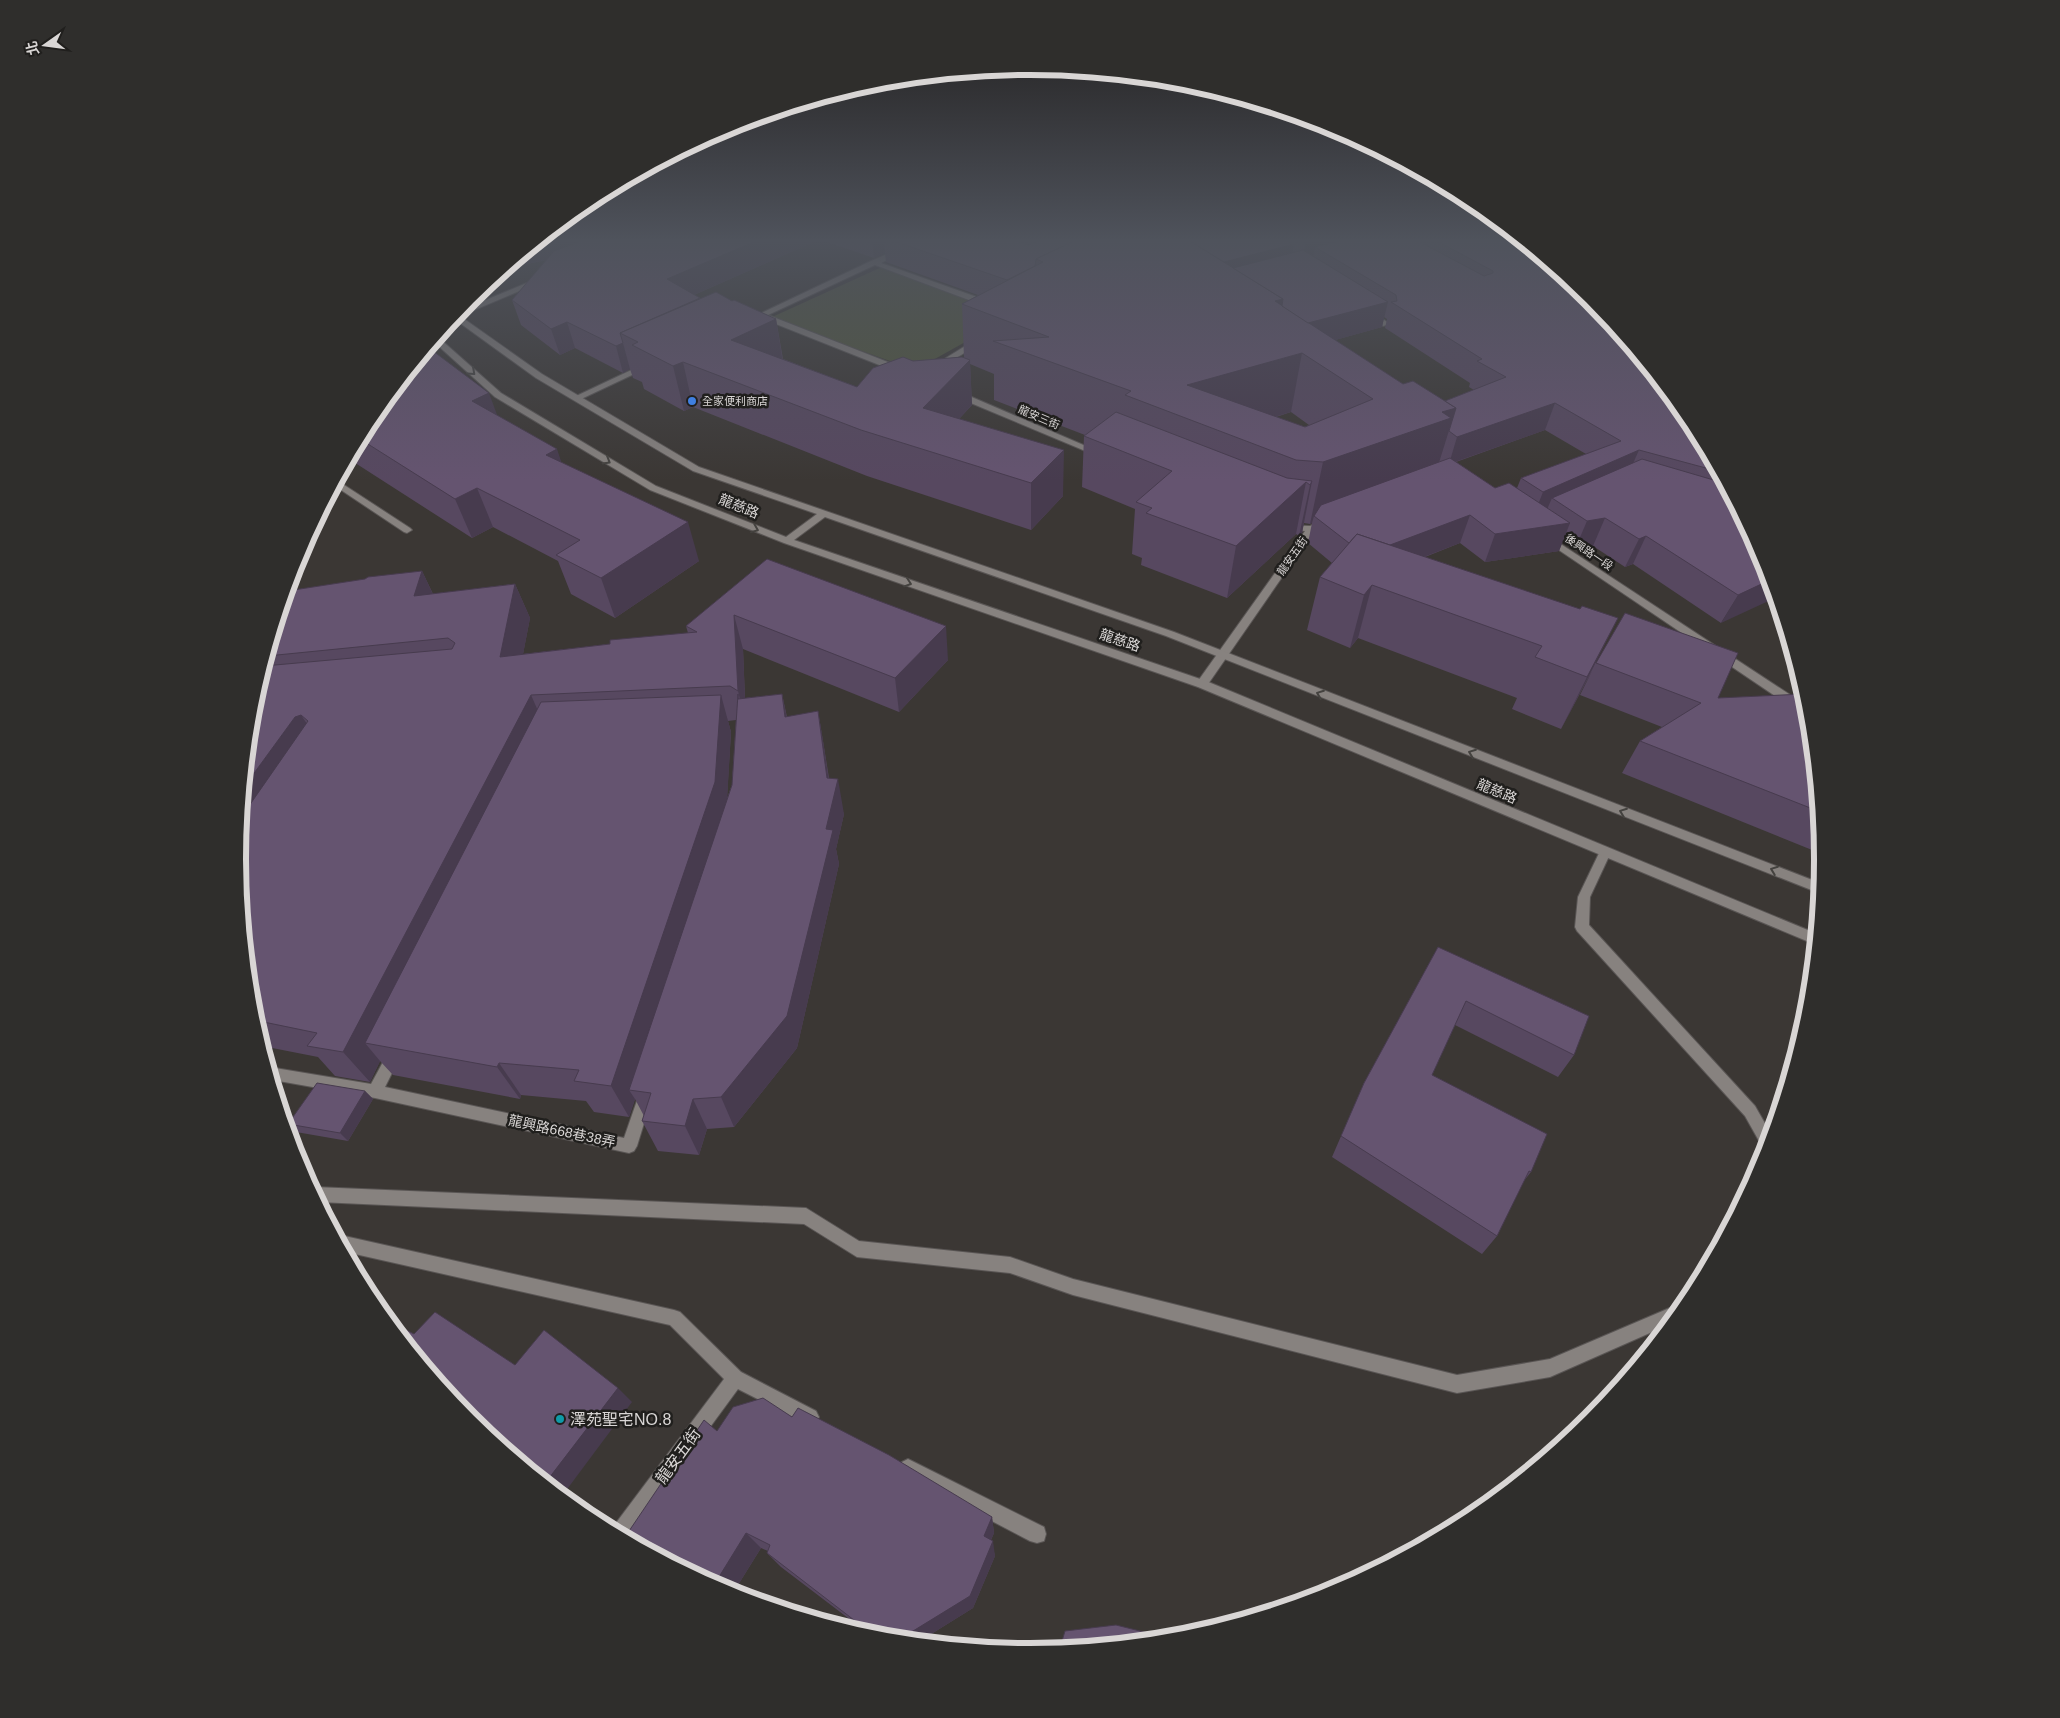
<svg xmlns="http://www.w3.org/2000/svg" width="2060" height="1718" viewBox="0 0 2060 1718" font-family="Helvetica,'Noto Sans TC',sans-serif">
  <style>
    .green { fill: #50563b }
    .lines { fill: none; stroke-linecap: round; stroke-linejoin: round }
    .lane-casing { stroke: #595554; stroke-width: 2 }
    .secondary-casing { stroke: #595554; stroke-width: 2 }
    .lane { fill: #87827f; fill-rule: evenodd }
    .secondary { fill: #87827f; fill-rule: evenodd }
    .wall { fill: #574860; fill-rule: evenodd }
    .shaded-wall { fill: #473b4e }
    .building { fill: #655470; stroke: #473b4e; fill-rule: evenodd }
    .oneway { stroke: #44423f }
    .shop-dot { fill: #3f7fe0; stroke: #201f1d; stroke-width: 2 }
    .culture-dot { fill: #0f9aa8; stroke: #201f1d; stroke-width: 2 }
    .labels { text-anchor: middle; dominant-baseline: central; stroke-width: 5; stroke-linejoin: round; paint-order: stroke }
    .far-poi-label { font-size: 11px; fill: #d9d6d5; stroke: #201f1d; text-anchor: start }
    .far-street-label { font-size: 11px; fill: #d9d6d5; stroke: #201f1d }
    .street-label { font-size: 14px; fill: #d9d6d5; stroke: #201f1d }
    .near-poi-label { font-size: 16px; fill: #d9d6d5; stroke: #201f1d; text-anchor: start }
    .near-street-label { font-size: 16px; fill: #d9d6d5; stroke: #201f1d }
    .rim { fill: none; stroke: #d9d6d5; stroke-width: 6 }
  </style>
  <rect width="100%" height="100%" fill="#3b3734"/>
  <polygon class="green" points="884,266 994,311 1003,321 915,370 770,318"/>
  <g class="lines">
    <defs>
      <g id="lane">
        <polygon points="917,241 925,241 881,263 991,302 991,306 985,306 875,265 768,315 903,368 903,372 897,372 761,318 757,319 753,317 871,261"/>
        <polygon points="1365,311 1371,311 1390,324 1383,326 1365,315"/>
        <polygon points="975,340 982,342 940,368 933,366"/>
        <polygon points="644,364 651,366 579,400 572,398"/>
        <polygon points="954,392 960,392 1102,453 1095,455 954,396"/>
        <polygon points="338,481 410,528 412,530 407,533 404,532 335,486"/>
        <polygon points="1317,523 1322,526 1314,531 1206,687 1198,687 1197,684 1198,681 1305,531 1283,529 1283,525 1310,526"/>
        <polygon points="1605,847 1611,852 1590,897 1589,925 1755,1106 1771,1134 1766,1149 1763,1148 1745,1116 1577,931 1575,927 1578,897 1601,849"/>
        <polygon points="394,1049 399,1051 401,1055 385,1087 624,1138 641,1089 646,1087 651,1089 653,1094 637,1146 634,1151 629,1153 375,1098 273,1080 269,1067 371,1084 389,1051"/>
        <polygon points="315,1187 806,1208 859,1241 1010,1257 1073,1279 1457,1375 1550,1359 1679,1304 1684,1306 1668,1325 1550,1377 1457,1393 1073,1295 1010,1273 857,1257 804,1224 319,1202 311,1188"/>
        <polygon points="340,1235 674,1310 680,1312 741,1372 816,1411 819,1417 816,1423 810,1426 738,1389 628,1539 612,1530 613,1527 724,1379 670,1325 346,1252 337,1236"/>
        <polygon points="908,1459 1044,1527 1046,1534 1044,1541 1037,1543 1030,1541 902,1474 899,1468 902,1462"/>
      </g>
      <g id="secondary">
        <polygon points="534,280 541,282 460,316 542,374 699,467 1174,632 1820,883 1819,893 1166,636 825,517 794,540 1206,681 1815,933 1814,944 1198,687 784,543 650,490 495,397 434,342 439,338 501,393 656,486 786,537 817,514 693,471 536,378 453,318 459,311"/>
        <polygon points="1547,535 1798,700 1800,703 1798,706 1790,706 1544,540 1542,538"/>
      </g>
    </defs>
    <use href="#lane" class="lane-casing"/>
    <use href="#secondary" class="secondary-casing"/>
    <use href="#lane" class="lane"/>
    <use href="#secondary" class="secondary"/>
  </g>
  <g class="wall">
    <path d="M 540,241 L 816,241 L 694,295 L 700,298 L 732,301 L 776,319 L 783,359 L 857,387 L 913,361 L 964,358 L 962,304 L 978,295 L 886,262 L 885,253 L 874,258 L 824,241 L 1520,241 L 1689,419 L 1763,556 L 1721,623 L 1633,564 L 1625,567 L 1593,546 L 1575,549 L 1563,541 L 1559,551 L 1485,562 L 1460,543 L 1425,557 L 1596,663 L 1718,698 L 1808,705 L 1822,854 L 1622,773 L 1640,741 L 1662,727 L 1580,695 L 1592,671 L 1561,729 L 1512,709 L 1517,698 L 1358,638 L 1350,648 L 1307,630 L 1320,577 L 1332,563 L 1308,543 L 1312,523 L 1310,524 L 1304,523 L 1302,533 L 1299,536 L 1296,534 L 1227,598 L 1141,565 L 1142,558 L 1132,554 L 1135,509 L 1082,487 L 1084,436 L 1085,435 L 994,400 L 994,374 L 970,364 L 972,405 L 959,419 L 1063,496 L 1031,530 L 867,476 L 693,407 L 684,411 L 644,389 L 642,382 L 633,378 L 630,369 L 623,373 L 575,348 L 560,355 L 521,325 L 512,300 L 547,260 L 507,268 ZM 1384,317 L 1387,319 L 1385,328 L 1470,383 L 1469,387 L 1474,390 L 1445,401 L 1403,384 L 1335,340 L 1382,327 ZM 1291,412 L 1309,425 L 1305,427 L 1276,417 ZM 1545,430 L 1586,454 L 1521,478 L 1517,488 L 1495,488 L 1456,462 Z"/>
    <polygon points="497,415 561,462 699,561 615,618 571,594 558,561 493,527 472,538 349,459 371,418"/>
    <path d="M 767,559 L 948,660 L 899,712 L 743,649 L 745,698 L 782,694 L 787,717 L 818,711 L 824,747 L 829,778 L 844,814 L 836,849 L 839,864 L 797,1048 L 734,1127 L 707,1129 L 699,1155 L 658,1151 L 642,1121 L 644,1116 L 635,1099 L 629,1117 L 594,1112 L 586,1101 L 521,1095 L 520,1099 L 393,1075 L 380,1061 L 370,1082 L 335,1076 L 318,1057 L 262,1046 L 252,1013 L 253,704 L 287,591 L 422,571 L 433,594 L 515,584 L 530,618 L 523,654 L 610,644 L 688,633 L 686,626 ZM 736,720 L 732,785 L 727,798 L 731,732 L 728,721 Z"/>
    <polygon points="1438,947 1574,1055 1558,1077 1455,1025 1432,1075 1531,1172 1523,1182 1497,1236 1482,1254 1332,1157 1364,1083"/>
    <polygon points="365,1091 373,1099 348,1141 296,1132 288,1124"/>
    <polygon points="792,1417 992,1517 994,1533 991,1540 995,1556 973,1608 920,1641 875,1636 869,1634 781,1567 767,1553 768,1551 761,1548 733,1593 726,1591 717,1431"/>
  </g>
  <g class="shaded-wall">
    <polygon points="540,241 610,241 569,255 507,268"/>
    <polygon points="756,241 816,241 673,304 667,279"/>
    <polygon points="872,241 884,241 885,253 874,258"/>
    <polygon points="1306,241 1382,241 1315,247 1312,263 1301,266"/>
    <polygon points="1294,244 1289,269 1198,269"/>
    <polygon points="1283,299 1273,357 1275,301"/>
    <polygon points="1388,302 1382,327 1285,354 1289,328"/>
    <polygon points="776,319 783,363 731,340"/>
    <polygon points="567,322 575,348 560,355 551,329"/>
    <polygon points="623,343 630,369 623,373 616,346"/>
    <polygon points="1302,353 1291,412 1223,432 1187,385"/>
    <polygon points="970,360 972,405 929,451 923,408"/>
    <polygon points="683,362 693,407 684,411 673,366"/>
    <polygon points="489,393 503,431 472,401"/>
    <polygon points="1555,403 1545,430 1449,464 1457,437"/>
    <polygon points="1456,408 1437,469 1314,516 1312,523 1310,524 1323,462 1442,412"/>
    <polygon points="557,449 570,488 546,455"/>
    <polygon points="1064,450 1063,496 1031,530 1031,483"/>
    <polygon points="1639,450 1627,477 1552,498 1545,514 1532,520 1543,492"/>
    <polygon points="1312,481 1302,533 1299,536 1310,485"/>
    <polygon points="1306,482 1296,534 1227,598 1236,546"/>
    <polygon points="477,488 493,527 472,538 455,499"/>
    <polygon points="1470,515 1460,543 1356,583 1363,555"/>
    <polygon points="1605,518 1593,546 1575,549 1587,521"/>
    <polygon points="688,522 699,561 615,618 601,578"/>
    <polygon points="1570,523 1559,551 1485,562 1495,534"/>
    <polygon points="1646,536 1633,564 1625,567 1639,539"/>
    <polygon points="422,571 438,605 414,596"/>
    <polygon points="1770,580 1775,598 1721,623 1738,595"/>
    <polygon points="515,584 530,618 516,691 500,657"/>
    <polygon points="1372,585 1358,638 1350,648 1364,595"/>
    <polygon points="734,615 743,649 746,725 738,691"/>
    <polygon points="1618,618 1592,670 1561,729 1587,677"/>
    <polygon points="946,626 948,660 899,712 895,678"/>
    <polygon points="782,694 789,729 785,717"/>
    <polygon points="531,695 546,729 365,1043 380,1061 370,1082 343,1052"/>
    <polygon points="721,695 731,732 726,819 629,1090 635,1099 629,1117 611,1086"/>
    <polygon points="818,711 824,747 832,803 838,779 844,814 836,849 839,864 797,1048 734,1127 721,1097 826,829 827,778"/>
    <polygon points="301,715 324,749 237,859 244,787 295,717"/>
    <polygon points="499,1063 521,1095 520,1099 497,1067"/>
    <polygon points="365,1091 373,1099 348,1141 340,1133"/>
    <polygon points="693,1099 707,1129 699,1155 685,1126"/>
    <polygon points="618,1388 632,1402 562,1496 546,1482"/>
    <polygon points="992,1517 994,1533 986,1551 984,1536"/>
    <polygon points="746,1533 761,1548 733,1593 726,1591 714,1585"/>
    <polygon points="993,1541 995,1556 973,1608 920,1641 900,1639"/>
  </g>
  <g class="building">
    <polygon points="581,241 756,241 667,279 700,298 620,333 623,343 616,346 567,322 551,329 512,300 554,251"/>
    <polygon points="894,241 1018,241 1028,245 1037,242 1034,241 1074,241 1036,259 1035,266 1007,280"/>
    <path d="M 1074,241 L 1190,241 L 1283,299 L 1275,301 L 1403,384 L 1413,381 L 1456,408 L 1442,412 L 1451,418 L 1323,462 L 1296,460 L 1125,395 L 1131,391 L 993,341 L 1049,337 L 962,304 L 1043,262 L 1036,259 ZM 1302,353 L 1373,399 L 1305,427 L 1187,385 Z"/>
    <polygon points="1190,241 1287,241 1294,244 1224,262"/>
    <polygon points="1339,241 1418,241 1484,276 1493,273 1493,271 1437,241 1520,241 1591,299 1689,419 1717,471 1639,450 1543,492 1521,478 1621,441 1555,403 1457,437 1449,431 1456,408 1445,401 1506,377 1477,361 1482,359 1391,302 1397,301 1396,295 1315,247"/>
    <polygon points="1303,250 1388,302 1308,323 1282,306 1283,299 1233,268"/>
    <polygon points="716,292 732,301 734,300 776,319 731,340 857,387 873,368 903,357 913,361 962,357 970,360 923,408 1064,450 1031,483 861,430 683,362 673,366 632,345 638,342 620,333"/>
    <polygon points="429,348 489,393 472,401 557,449 546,455 688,522 601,578 556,555 580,540 477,488 455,499 360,439 371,418"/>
    <polygon points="1116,412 1287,478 1312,481 1310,485 1306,482 1236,546 1146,513 1152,508 1136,502 1172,471 1084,436"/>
    <polygon points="1450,458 1495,488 1509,483 1570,523 1495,534 1470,515 1390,545 1357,534 1349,543 1314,516 1321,505"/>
    <polygon points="1642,459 1717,481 1723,482 1763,556 1770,580 1738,595 1646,536 1639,539 1605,518 1587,521 1552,498"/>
    <polygon points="1357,534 1580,609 1582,606 1618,618 1587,677 1535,657 1542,646 1372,585 1364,595 1320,577"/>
    <polygon points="767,559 946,626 895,678 734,615 738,691 730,686 531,695 343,1052 307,1046 317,1033 254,1020 252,1013 237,859 242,816 308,721 301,715 295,717 244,787 253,704 264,666 452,649 455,643 448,638 267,656 287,591 365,579 368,577 422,571 414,596 515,584 500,657 610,644 610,640 697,632 686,626"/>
    <polygon points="1625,613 1738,653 1718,698 1804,694 1808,705 1818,811 1640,741 1701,703 1596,663"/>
    <polygon points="738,694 738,699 782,694 785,717 818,711 827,778 838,779 826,829 833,830 787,1016 721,1097 693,1099 685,1126 642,1121 651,1093 629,1090 732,785"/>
    <polygon points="721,695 715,782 611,1086 574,1081 579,1070 499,1063 497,1067 365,1043 541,702"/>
    <polygon points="1438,947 1589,1016 1574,1055 1466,1001 1432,1075 1547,1134 1531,1172 1529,1171 1497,1236 1341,1136 1364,1083"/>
    <polygon points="317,1083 365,1091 340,1133 288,1124"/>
    <polygon points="435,1312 515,1365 544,1330 618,1388 546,1482 469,1419 389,1321 414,1334"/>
    <polygon points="763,1398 792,1417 798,1408 889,1455 992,1517 984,1536 993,1541 970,1596 900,1639 876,1637 767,1553 770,1545 746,1533 714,1585 625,1537 704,1420 717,1431 733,1407"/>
    <polygon points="1116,1625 1168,1638 1030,1652 1006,1649 1062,1641 1065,1631"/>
  </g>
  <defs><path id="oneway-chevron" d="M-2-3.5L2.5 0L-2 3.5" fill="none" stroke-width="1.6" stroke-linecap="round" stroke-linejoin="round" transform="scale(1.25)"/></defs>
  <g class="oneway">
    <use href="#oneway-chevron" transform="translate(472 372) rotate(42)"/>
    <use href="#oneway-chevron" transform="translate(607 461) rotate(31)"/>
    <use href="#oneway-chevron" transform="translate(755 529) rotate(22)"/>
    <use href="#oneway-chevron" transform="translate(908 583) rotate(19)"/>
    <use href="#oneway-chevron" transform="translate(1320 694) rotate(-159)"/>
    <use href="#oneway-chevron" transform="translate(1472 753) rotate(-159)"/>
    <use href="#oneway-chevron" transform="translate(1623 812) rotate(-159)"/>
    <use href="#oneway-chevron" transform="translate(1774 870) rotate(-159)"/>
  </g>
  <linearGradient id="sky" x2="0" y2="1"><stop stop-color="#201e1d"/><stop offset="0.5" stop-color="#4f535c"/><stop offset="1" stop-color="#4f535c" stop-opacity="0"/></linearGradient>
  <rect width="2060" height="481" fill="url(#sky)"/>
  <circle class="shop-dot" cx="692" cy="401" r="5"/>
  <circle class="culture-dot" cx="560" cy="1419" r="5"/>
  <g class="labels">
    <g class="far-poi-label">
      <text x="702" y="401">全家便利商店</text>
    </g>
    <g class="far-street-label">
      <text transform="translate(1039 417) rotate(23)">龍安三街</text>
      <text transform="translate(1589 552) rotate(34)">後興路一段</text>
      <text transform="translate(1292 556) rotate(-55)">龍安五街</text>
    </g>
    <g class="street-label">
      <text transform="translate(739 506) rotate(22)">龍慈路</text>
      <text transform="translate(1120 640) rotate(19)">龍慈路</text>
      <text transform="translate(1497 791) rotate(23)">龍慈路</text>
      <text transform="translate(562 1131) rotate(12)">龍興路668巷38弄</text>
    </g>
    <g class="near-poi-label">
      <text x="570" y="1419">澤苑聖宅NO.8</text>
    </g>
    <g class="near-street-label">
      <text transform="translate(678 1456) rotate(-54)">龍安五街</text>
    </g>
  </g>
  <path d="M0 0H2060V1718H0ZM246 859a784 784 0 1 1 1568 0a784 784 0 1 1-1568 0Z" fill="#2f2e2c" fill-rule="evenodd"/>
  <path class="rim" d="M246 859a784 784 0 1 1 1568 0a784 784 0 1 1-1568 0Z"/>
  <g transform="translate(45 45) rotate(256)" stroke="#201f1d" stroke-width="4" paint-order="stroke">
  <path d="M0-4L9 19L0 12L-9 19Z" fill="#d9d6d5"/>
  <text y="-8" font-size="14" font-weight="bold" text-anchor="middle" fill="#d9d6d5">北</text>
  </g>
</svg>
